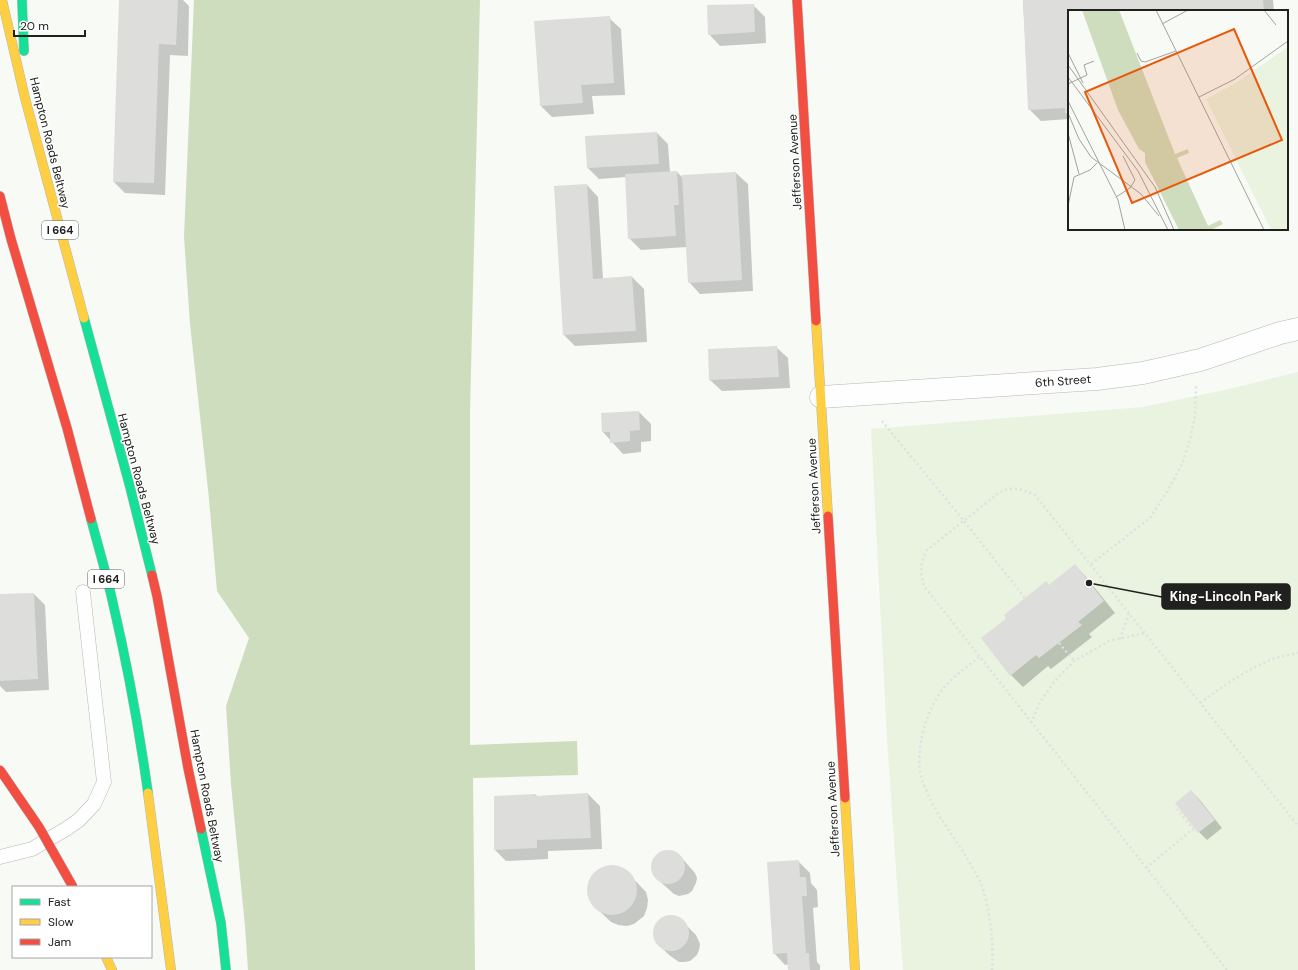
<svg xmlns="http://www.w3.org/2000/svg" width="1298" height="970" viewBox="0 0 1298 970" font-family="'DM Sans',sans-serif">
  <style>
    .green { fill: #e9f3e0 }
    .water { fill: #ceddbe }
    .shadow { fill: #0003 }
    .building { fill: #dddedb }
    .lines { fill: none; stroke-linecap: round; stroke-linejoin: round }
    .lane-casing { stroke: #b5b7b4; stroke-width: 15 }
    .street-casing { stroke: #b5b7b4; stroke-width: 23 }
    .fast-casing { stroke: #b5b7b4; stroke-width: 10 }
    .slow-casing { stroke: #b5b7b4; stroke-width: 10 }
    .jam-casing { stroke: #b5b7b4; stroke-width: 10 }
    .path { stroke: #dfe0df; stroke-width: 2.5; stroke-dasharray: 2 3; stroke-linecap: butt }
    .lane { stroke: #fefefe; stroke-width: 14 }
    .street { stroke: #fefefe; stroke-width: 22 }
    .fast { stroke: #16e098; stroke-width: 9 }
    .slow { stroke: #ffcf43; stroke-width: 9 }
    .jam { stroke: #f24e42; stroke-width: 9 }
    .jam-bridge-casing { stroke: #b5b7b4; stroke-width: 10; stroke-linecap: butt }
    .jam-bridge { stroke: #f24e42; stroke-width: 9 }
    .labels { text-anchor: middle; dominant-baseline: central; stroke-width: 3; stroke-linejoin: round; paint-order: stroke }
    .shield { fill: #fff; stroke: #636462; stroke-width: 1 }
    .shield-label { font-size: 11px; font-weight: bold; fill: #20211e }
    .street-label { font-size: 12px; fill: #20211e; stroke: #fff }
    .inset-road { fill: none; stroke: #a1a39f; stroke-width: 1 }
    .view { fill: #e8590c; fill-opacity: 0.15; stroke: #e8590c; stroke-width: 2 }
    .inset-edge { fill: none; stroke: #20211e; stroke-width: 2 }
    .leader { fill: none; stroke: #20211e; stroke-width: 1.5 }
    .callout-dot { fill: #20211e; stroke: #fff; stroke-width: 1.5 }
    .callout { fill: #20211e; stroke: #20211e; stroke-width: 1.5 }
    .callout-label { font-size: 13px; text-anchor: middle; font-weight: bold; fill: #fff }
  </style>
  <rect width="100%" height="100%" fill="#f7faf5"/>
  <polygon class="green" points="1298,372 1298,970 903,970 887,738 871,429 1143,407 1234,388"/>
  <polygon class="water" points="194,0 480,0 470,412 470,745 577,741 578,775 473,778 475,970 248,970 245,926 231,784 226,706 249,638 217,591 209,499 190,324 184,237"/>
  <g class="shadow">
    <polygon points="120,0 183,0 189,6 188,56 170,55 165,195 125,193 114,182"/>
    <polygon points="1023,0 1273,0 1274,11 1069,11 1069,119 1041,121 1029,109"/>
    <polygon points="753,5 765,17 766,43 720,46 709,34"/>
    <polygon points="609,18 621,29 625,95 592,96 594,114 552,117 540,105"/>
    <polygon points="657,133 668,144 670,173 677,172 683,178 683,176 736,173 748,184 753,291 700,294 689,282 687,247 641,250 629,238 626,177 599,179 587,167"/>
    <polygon points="587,185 598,197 603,279 632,277 644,289 647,342 575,346 564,335"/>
    <polygon points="776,347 788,358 790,388 722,391 710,380"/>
    <polygon points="639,412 651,424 651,441 641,442 641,452 623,454 603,432"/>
    <polygon points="1075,565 1086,577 1115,613 1089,634 1092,637 1051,669 1048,666 1023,687 1011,675 982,638"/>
    <polygon points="34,594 45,605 49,690 6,692 0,686 0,595"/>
    <polygon points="1191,791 1199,799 1222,828 1207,840 1199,832"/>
    <polygon points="588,794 600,806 602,849 548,851 548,859 506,861 495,850 495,797 536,795 538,797"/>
    <polygon points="667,851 675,853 680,856 695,873 697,878 696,883 692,891 688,894 679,896 674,894 655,877 653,872 654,861 657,856"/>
    <polygon points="798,861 810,873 811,883 817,890 818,907 813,908 817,962 820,965 820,970 789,970 789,964 785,965 774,953"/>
    <polygon points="609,866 618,867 625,870 646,892 648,900 647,908 644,916 634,924 627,926 618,925 611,922 592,904 588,892 589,884 595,873 602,868"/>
    <polygon points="669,916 675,917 684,923 696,935 700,944 699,950 697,955 690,961 684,962 679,962 669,955 657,943 654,935 654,929 658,921 663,918"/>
  </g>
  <g class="building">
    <polygon points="119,0 178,0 176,45 159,44 154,183 113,182"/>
    <polygon points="1023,0 1263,0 1264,11 1069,11 1069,113 1065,113 1065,108 1028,110"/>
    <polygon points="754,4 755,32 708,35 707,5"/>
    <polygon points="610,16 614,83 581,85 583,103 540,106 534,21"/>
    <polygon points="657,132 659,164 587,168 585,136"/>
    <polygon points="677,171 679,205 674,205 676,236 628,239 625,174"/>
    <polygon points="736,172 742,280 688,283 682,175"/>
    <polygon points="587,184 593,279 632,276 636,331 563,335 554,186"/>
    <polygon points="777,346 779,377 709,380 708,349"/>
    <polygon points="639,411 640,430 630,431 630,441 610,443 610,432 602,432 601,413"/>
    <polygon points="1075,564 1104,601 1078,622 1082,625 1039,658 1036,655 1010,676 981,638 1006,619 1004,615 1046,581 1049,585"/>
    <polygon points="34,593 38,679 0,681 0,594"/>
    <polygon points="1191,790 1215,820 1198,833 1175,803"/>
    <polygon points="588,793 591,838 537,840 537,848 494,850 494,796 536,794 535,796"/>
    <circle cx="668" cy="867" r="17"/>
    <polygon points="799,860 800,877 806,877 807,896 802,896 806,953 809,953 810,970 788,970 787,953 773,954 767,862"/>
    <circle cx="612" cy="890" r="25"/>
    <circle cx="671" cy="933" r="18"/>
  </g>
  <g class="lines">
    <defs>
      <polyline id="lane" points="0,857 32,849 66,829 79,820 94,804 104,782 83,592"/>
      <polyline id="street" points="821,397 1097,379 1143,373 1200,360 1233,349 1280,333 1298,329"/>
      <g id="fast">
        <polyline points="22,0 24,51"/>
        <polyline points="84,318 130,487 152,575"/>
        <path d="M 91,519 C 98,546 106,572 112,599 C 127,663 139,728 148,793"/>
        <polyline points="201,829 221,923 226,970"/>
      </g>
      <g id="slow">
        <polyline points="2,0 25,98 84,318"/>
        <polyline points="816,321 828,516"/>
        <polyline points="148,793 171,970"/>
        <polyline points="845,798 855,970"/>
        <polyline points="106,957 112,970"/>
      </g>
      <g id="jam">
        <polyline points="797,0 816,321"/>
        <polyline points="0,196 11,239 67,428 91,519"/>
        <polyline points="828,516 845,798"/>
        <polyline points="152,575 157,596 188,768 201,829"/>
      </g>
    </defs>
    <use href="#lane" class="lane-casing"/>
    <use href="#street" class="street-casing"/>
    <use href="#fast" class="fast-casing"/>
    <use href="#slow" class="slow-casing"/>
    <use href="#jam" class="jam-casing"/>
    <g class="path">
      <polyline points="882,421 964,521 1025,598"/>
      <polyline points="1091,564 1150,518 1167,492 1182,464 1190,439 1195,417 1196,384"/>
      <polyline points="1120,639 1129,613"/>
      <polyline points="1059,643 1074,661"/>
      <path d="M 979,657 C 970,665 959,672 951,680 C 929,701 916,742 920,772 C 921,779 931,802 935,808 C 946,828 960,845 971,865 C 974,871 978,877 981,883 C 990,910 994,942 992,970"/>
      <path d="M 1200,703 C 1223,686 1247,669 1273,659 C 1281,656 1290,655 1298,653"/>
      <polyline points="1031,723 1040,702 1055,681 1074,661 1109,641 1145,633"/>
      <polyline points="1146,868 1193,829 1176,808"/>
      <path d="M 1227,970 L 924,586 C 920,569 920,565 927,550 L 1000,492 C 1014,486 1021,489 1035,495 L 1298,826"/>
    </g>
    <use href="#lane" class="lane"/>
    <use href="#street" class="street"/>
    <use href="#fast" class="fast"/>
    <use href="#slow" class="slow"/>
    <use href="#jam" class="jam"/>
    <defs>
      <polyline id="jam-bridge" points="0,770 39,827 73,887"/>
    </defs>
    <use href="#jam-bridge" class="jam-bridge-casing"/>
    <use href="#jam-bridge" class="jam-bridge"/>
  </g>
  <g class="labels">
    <g class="shield">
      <rect x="42" y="221" width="36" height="18" rx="3"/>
      <rect x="88" y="570" width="36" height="18" rx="3"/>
    </g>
    <g class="shield-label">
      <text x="60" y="230">I 664</text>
      <text x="106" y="579">I 664</text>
    </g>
    <g class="street-label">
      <text transform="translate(50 143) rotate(76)">Hampton Roads Beltway</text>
      <text transform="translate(795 162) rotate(-93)">Jefferson Avenue</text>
      <text transform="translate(1063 381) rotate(-4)">6th Street</text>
      <text transform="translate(139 479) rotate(75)">Hampton Roads Beltway</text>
      <text transform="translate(814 486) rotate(-93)">Jefferson Avenue</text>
      <text transform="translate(207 796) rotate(79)">Hampton Roads Beltway</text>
      <text transform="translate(833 809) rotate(-93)">Jefferson Avenue</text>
    </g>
  </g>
  <g transform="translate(1068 10)">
    <rect width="220" height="220" fill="#f7faf5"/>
    <path d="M 220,37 L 220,220 L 203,220 L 138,89 L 168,73 Z" fill="#e9f3e0"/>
    <path d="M 14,0 L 51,0 L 107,144 L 120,139 L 121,143 L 109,148 L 140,216 L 152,210 L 155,214 L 143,220 L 111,220 L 77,152 L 77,143 L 71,139 L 50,100 Z" fill="#ceddbe"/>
    <path class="inset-road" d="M 88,0 L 196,220M 196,0 L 208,15M 94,14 L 120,0M 0,43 L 15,73M 69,43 L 73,51 L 77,52 L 108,41M 0,55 L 87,177 L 106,220M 0,67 L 70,161 L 100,220M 0,74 L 19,65 L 16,55 L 26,51M 131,87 L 167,69 L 220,31M 0,91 L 50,190 L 57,220M 0,103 L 11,129 L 23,147 L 73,184 L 91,206M 0,123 L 11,164M 48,187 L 62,178 L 67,170 L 55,146M 0,196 L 6,167 L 22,160 L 29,153"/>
    <path class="view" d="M 166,19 L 214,130 L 64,193 L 17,82 Z"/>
    <rect width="220" height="220" class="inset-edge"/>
  </g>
  <path class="leader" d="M1089 583L1162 597"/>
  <circle class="callout-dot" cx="1089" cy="583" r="4"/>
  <rect class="callout" x="1162" y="584" width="128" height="25" rx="4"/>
  <g class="callout-label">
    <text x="1226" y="601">King-Lincoln Park</text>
  </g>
  <rect x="12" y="886" width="140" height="72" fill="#ffffff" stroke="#a6a6a5"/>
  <rect x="20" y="899" width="20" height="6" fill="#16e098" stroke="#a6a6a5"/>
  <text x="48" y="906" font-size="12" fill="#20211e">Fast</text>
  <rect x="20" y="919" width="20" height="6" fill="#ffcf43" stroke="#a6a6a5"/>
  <text x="48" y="926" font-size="12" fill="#20211e">Slow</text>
  <rect x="20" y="939" width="20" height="6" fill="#f24e42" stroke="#a6a6a5"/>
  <text x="48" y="946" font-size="12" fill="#20211e">Jam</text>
  <path d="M14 30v6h71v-6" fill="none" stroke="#20211e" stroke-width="2"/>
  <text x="20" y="30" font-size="12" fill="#20211e" stroke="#ffffff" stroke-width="3" paint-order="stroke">20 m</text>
</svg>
